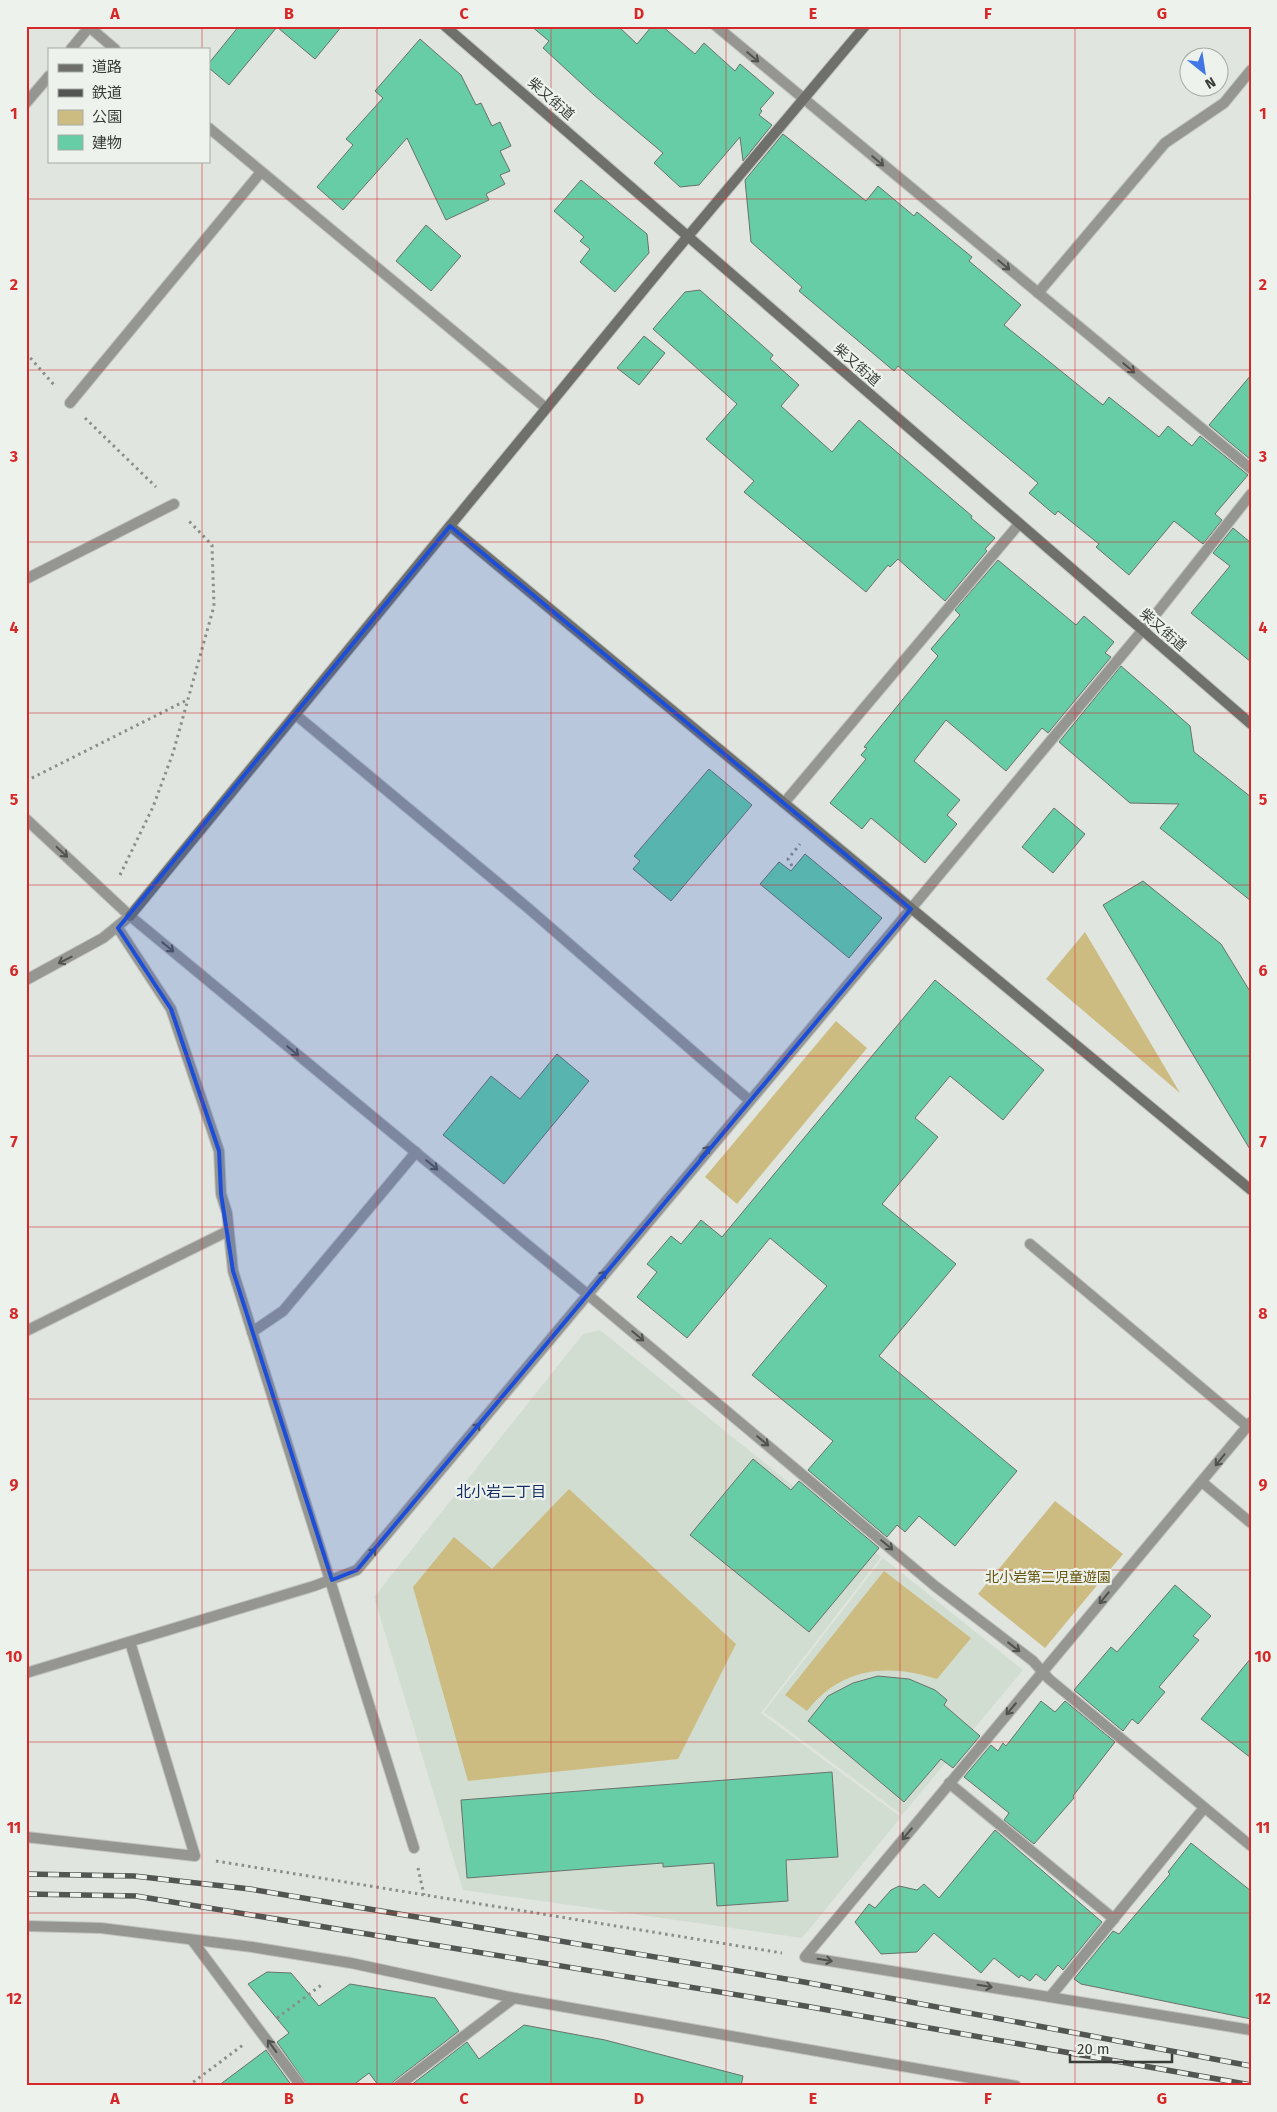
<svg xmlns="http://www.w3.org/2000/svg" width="1277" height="2112" viewBox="0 0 1277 2112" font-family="'Fira Sans','Noto Sans JP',sans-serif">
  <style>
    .built { fill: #d2ddd1 }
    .green { fill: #ccbc82 }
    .building { fill: #66cda6; stroke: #6a716e }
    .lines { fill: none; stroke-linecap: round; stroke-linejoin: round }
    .lane-casing { stroke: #bfc3be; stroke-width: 12 }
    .street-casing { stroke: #bfc3be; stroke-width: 12 }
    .secondary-casing { stroke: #bfc3be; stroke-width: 12 }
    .path { stroke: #8b8f8a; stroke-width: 3; stroke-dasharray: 2.5 4; stroke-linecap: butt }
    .lane { stroke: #959592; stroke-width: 10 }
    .street { stroke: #959592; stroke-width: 10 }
    .secondary { stroke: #6f706c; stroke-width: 10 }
    .rail-casing { stroke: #525552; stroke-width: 5.5 }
    .rail { stroke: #edf3ec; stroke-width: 4; stroke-dasharray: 11; stroke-linecap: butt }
    .oneway { stroke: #50524f }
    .marked { fill: #1d4ed8; fill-opacity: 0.2; stroke: #1d4ed8; stroke-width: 4; stroke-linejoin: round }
    .grid { fill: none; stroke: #d62828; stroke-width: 1; stroke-opacity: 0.55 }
    .labels { text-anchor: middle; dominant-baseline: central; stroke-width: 4.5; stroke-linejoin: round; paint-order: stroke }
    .street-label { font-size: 14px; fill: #393c39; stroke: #edf3ec }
    .park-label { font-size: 14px; fill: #651; stroke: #edf3ec }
    .neighbourhood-label { font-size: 15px; fill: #142e63; stroke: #edf3ec }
    .neatline { fill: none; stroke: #d62828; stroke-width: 2 }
    .grid-label { font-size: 16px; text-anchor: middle; font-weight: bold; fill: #d62828 }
  </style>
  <rect width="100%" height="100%" fill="#e0e5df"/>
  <g class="built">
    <polygon points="600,1330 881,1557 761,1713 901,1817 802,1938 463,1890 374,1597 583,1334"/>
    <polygon points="883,1558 1023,1670 902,1815 764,1712"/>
  </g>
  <g class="green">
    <polygon points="1085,932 1180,1093 1046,979"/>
    <polygon points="836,1021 867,1048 737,1204 705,1177"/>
    <polygon points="569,1489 736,1644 678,1759 468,1781 413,1587 454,1537 492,1569"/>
    <polygon points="1055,1501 1123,1554 1045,1648 978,1594"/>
    <path d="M 884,1571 L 971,1638 L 937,1679 C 888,1663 841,1667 807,1711 L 785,1695 Z"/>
  </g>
  <g class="building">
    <polygon points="239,26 342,26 315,59 277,27 229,85 209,68 209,63"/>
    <polygon points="531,26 618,26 637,44 652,26 662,26 695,54 704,43 735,71 740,64 774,93 760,109 762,111 759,115 772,125 743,161 740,137 699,185 680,187 654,163 663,153 594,95 543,48 549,41"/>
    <polygon points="420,39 461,75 476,105 481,103 492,126 500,122 511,146 500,151 510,171 500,175 505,184 486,194 489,200 446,220 407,138 343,210 317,187 353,145 346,139 383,98 375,91"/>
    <polygon points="783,134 866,201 878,186 914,216 917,212 972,257 969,261 1021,305 1004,325 1103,405 1109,397 1159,437 1168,426 1192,446 1200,436 1248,475 1215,514 1222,520 1203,544 1174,521 1129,575 1096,547 1099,544 1058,511 1055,515 1029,493 1038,483 898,366 894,371 799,291 802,287 751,242 745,180"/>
    <polygon points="581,180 647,234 649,253 615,292 580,262 590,249 580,241 584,237 554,211"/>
    <polygon points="426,225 461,256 431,291 396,261"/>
    <polygon points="700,290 773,355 770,359 799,385 781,406 832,452 859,420 972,516 971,518 995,538 985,549 987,551 945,601 898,559 890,567 888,565 866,592 744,492 754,481 706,439 737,404 653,329 685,292"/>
    <polygon points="644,336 665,353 639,385 617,368"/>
    <polygon points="1251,375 1251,460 1209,425"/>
    <polygon points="1233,528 1250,542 1251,540 1251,662 1191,613 1230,566 1213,553"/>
    <polygon points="998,560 1076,625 1084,616 1114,642 1105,653 1111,657 1048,733 1042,728 1006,771 946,720 914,761 960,800 947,815 957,824 925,863 871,818 862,829 830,803 866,759 861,755 867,748 864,747 938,656 931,649 960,615 955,610"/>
    <polygon points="1121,666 1190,726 1194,752 1251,797 1251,901 1160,828 1179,804 1130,803 1059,742"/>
    <polygon points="709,769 752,805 671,901 633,869 640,861 634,856"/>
    <polygon points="1054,808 1085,834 1053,873 1022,847"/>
    <polygon points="805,854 882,918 849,958 760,884 779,862 791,871"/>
    <polygon points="1143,881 1221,944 1251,993 1251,1151 1103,905"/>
    <polygon points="935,980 1044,1070 1003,1120 950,1076 915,1118 938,1137 882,1204 956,1264 879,1356 1017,1471 955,1546 919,1516 905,1532 897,1525 887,1537 808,1470 833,1441 752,1375 827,1286 770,1238 687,1338 637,1297 657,1272 647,1264 671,1236 681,1244 701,1220 722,1237"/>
    <polygon points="557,1054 589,1081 504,1184 443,1135 491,1076 520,1099"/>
    <polygon points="753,1459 791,1490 799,1481 879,1548 809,1632 690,1535"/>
    <polygon points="1175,1585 1211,1616 1193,1636 1199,1640 1159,1687 1165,1692 1138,1724 1132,1719 1123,1731 1074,1690 1111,1647 1117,1652"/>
    <polygon points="1251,1658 1251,1758 1201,1719"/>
    <polygon points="878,1676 909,1679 935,1690 947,1700 944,1705 980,1736 953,1768 941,1759 904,1802 808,1721 828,1696 853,1683"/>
    <polygon points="1041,1701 1055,1712 1065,1701 1115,1742 1073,1796 1074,1798 1034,1844 1004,1820 1009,1813 964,1777 991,1745 998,1751 1003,1743 1006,1746"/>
    <polygon points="832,1772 838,1857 786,1860 788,1901 717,1906 714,1863 663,1867 663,1863 467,1878 461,1800"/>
    <polygon points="995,1830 1102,1922 1063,1970 1058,1965 1045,1981 1036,1974 1030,1981 1021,1975 1019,1978 994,1958 981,1973 934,1933 917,1952 881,1954 855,1922 869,1904 875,1908 891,1890 899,1886 917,1890 924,1884 939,1898"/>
    <polygon points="1191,1843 1251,1891 1251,2019 1081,1984 1074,1979 1113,1931 1119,1934 1170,1874 1168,1872"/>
    <polygon points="267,1972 291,1973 319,2006 350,1984 435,1998 459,2031 394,2081 391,2086 379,2086 369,2073 352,2086 308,2086 277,2042 289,2033 248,1984"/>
    <polygon points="524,2025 605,2040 743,2076 741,2086 410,2086 467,2042 479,2059"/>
    <polygon points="266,2050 292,2086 218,2086"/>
  </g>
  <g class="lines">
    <defs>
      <g id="lane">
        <polyline points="1038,293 1165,143 1224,103 1251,70"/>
        <polyline points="70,403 261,172"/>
        <polyline points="296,715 528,908 749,1100"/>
        <polyline points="784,803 1019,524"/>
        <polyline points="1030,1244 1247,1426"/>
        <polyline points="252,1332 283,1311 416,1152"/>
        <polyline points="949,1783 1114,1919"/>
        <polyline points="1050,1997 1204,1808"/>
      </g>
      <g id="street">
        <polyline points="88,26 115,49"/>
        <polyline points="716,26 1251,469"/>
        <polyline points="71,49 90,26"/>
        <polyline points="26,103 49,76"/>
        <polyline points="209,128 546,408"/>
        <polyline points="26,579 174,504"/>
        <polyline points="26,819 130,916 587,1294 935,1586 1033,1661 1049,1679 1251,1846"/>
        <polyline points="118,928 171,1009 219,1151 221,1194 227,1213 233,1271 414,1848"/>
        <polyline points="26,980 103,938 130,916"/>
        <polyline points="26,1331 228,1231"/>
        <polyline points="1251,1422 805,1957 1251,2030"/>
        <polyline points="1202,1482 1251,1523"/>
        <polyline points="26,1673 314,1586 357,1570 900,922 1156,614 1251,494"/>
        <polyline points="26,1837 195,1856 130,1642"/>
        <polyline points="26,1926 101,1928 252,1947 351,1963 514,1998 1016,2086"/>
        <polyline points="192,1940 301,2086"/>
        <polyline points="398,2086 514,1998"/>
      </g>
      <g id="secondary">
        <polyline points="445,26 1251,724"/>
        <polyline points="450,526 1251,1190"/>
        <polyline points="130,916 668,260 865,26"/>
      </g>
    </defs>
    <use href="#lane" class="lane-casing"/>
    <use href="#street" class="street-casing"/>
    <use href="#secondary" class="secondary-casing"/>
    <g class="path">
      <polyline points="26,353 55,386"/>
      <polyline points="85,418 156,487"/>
      <polyline points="26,781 187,700"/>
      <polyline points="792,866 788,859 800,844"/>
      <polyline points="120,875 153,807 173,753 214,606 212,545 188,520"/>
      <polyline points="216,1861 782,1953"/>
      <polyline points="418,1868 424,1895"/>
      <polyline points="277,2018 324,1983"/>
      <polyline points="188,2086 243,2045"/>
    </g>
    <use href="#lane" class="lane"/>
    <use href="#street" class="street"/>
    <use href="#secondary" class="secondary"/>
    <defs>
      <g id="rail">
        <polyline points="26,1874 134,1876 250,1889 804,1982 1251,2066"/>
        <polyline points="26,1894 136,1896 805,2006 1251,2085"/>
      </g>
    </defs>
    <use href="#rail" class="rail-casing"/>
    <use href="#rail" class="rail"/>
  </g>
  <defs><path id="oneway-shaft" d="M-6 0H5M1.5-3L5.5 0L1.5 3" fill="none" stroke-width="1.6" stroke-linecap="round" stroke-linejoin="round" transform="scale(1.25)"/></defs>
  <g class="oneway">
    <use href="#oneway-shaft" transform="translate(753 57) rotate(40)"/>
    <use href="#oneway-shaft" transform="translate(878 161) rotate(40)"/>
    <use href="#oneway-shaft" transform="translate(1004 265) rotate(40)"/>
    <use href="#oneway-shaft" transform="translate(1129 368) rotate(40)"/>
    <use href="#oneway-shaft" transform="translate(62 852) rotate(43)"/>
    <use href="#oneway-shaft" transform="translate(168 947) rotate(40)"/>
    <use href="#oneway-shaft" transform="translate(65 960) rotate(153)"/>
    <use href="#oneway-shaft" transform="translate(293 1051) rotate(40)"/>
    <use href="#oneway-shaft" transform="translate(705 1152) rotate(-50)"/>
    <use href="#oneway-shaft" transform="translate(432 1165) rotate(40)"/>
    <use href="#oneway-shaft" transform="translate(601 1277) rotate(-50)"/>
    <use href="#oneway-shaft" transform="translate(638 1336) rotate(40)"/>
    <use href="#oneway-shaft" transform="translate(475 1429) rotate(-50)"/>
    <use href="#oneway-shaft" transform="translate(763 1441) rotate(40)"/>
    <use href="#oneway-shaft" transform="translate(1220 1460) rotate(129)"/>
    <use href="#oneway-shaft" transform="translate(887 1545) rotate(40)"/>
    <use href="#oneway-shaft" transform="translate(371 1554) rotate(-50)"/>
    <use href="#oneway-shaft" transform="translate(1104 1598) rotate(130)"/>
    <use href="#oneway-shaft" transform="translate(1014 1647) rotate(38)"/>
    <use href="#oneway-shaft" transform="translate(1011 1709) rotate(130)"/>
    <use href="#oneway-shaft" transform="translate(907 1834) rotate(130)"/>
    <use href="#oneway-shaft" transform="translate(825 1960) rotate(9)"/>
    <use href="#oneway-shaft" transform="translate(985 1986) rotate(9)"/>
    <use href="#oneway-shaft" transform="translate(272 2046) rotate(-126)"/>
  </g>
  <path class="marked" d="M 450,526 L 911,909 L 357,1570 L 332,1580 L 233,1271 L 221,1194 L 219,1151 L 171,1009 L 118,928 Z"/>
  <path class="grid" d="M 202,26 L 202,49M 377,26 L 377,2086M 551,26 L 551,2086M 726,26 L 726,2086M 900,26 L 900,2086M 1075,26 L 1075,2086M 202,161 L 202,2086M 26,199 L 1251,199M 26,370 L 1251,370M 26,542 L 1251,542M 26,713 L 1251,713M 26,885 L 1251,885M 26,1056 L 1251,1056M 26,1227 L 1251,1227M 26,1399 L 1251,1399M 26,1570 L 1251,1570M 26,1742 L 1251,1742M 26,1913 L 1251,1913"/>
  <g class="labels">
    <g class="street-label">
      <text transform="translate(551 99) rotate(41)">柴又街道</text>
      <text transform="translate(857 365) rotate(41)">柴又街道</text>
      <text transform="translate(1163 630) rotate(41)">柴又街道</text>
    </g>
    <g class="park-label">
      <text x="1048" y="1577">北小岩第二児童遊園</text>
    </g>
    <g class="neighbourhood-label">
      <text x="501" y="1492">北小岩二丁目</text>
    </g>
  </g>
  <rect width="1277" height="2112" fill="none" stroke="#edf3ec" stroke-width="55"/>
  <rect x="48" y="48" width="162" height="115" fill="#edf3ec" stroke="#a5aaa4"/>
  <rect x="58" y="64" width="25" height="8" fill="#6f706c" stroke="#a5aaa4"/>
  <text x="92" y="72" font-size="15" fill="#393c39">道路</text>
  <rect x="58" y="89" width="25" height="8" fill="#525552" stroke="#a5aaa4"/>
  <text x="92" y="98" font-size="15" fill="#393c39">鉄道</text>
  <rect x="58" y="110" width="25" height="15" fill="#ccbc82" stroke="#a5aaa4"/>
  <text x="92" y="122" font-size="15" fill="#393c39">公園</text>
  <rect x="58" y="135" width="25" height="15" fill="#66cda6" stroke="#a5aaa4"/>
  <text x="92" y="148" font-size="15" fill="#393c39">建物</text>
  <g transform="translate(1204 72) rotate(150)"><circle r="24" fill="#edf3ec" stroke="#a5aaa4"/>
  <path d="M0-4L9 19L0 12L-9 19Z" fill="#4076e6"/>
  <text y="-8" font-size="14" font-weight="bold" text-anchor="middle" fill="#393c39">N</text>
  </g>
  <path d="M1070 2054v8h102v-8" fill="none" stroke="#393c39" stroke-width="2.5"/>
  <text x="1077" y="2054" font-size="15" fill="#393c39" stroke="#edf3ec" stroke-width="4" paint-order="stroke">20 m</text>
  <rect x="28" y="28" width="1222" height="2056" class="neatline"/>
  <g class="grid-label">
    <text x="115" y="19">A</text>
    <text x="289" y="19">B</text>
    <text x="464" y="19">C</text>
    <text x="639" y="19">D</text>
    <text x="813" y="19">E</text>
    <text x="988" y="19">F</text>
    <text x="1162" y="19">G</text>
    <text x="14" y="119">1</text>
    <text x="1263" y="119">1</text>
    <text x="14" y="290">2</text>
    <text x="1263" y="290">2</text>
    <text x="14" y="462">3</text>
    <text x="1263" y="462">3</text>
    <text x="14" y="633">4</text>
    <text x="1263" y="633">4</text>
    <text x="14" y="805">5</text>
    <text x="1263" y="805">5</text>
    <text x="14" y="976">6</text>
    <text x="1263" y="976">6</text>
    <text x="14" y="1147">7</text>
    <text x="1263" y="1147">7</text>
    <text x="14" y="1319">8</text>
    <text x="1263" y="1319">8</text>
    <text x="14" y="1490">9</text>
    <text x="1263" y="1490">9</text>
    <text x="14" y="1662">10</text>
    <text x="1263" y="1662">10</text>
    <text x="14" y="1833">11</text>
    <text x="1263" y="1833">11</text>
    <text x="14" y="2004">12</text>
    <text x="1263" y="2004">12</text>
    <text x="115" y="2104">A</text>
    <text x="289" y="2104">B</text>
    <text x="464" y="2104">C</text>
    <text x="639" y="2104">D</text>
    <text x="813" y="2104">E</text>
    <text x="988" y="2104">F</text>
    <text x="1162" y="2104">G</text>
  </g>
</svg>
